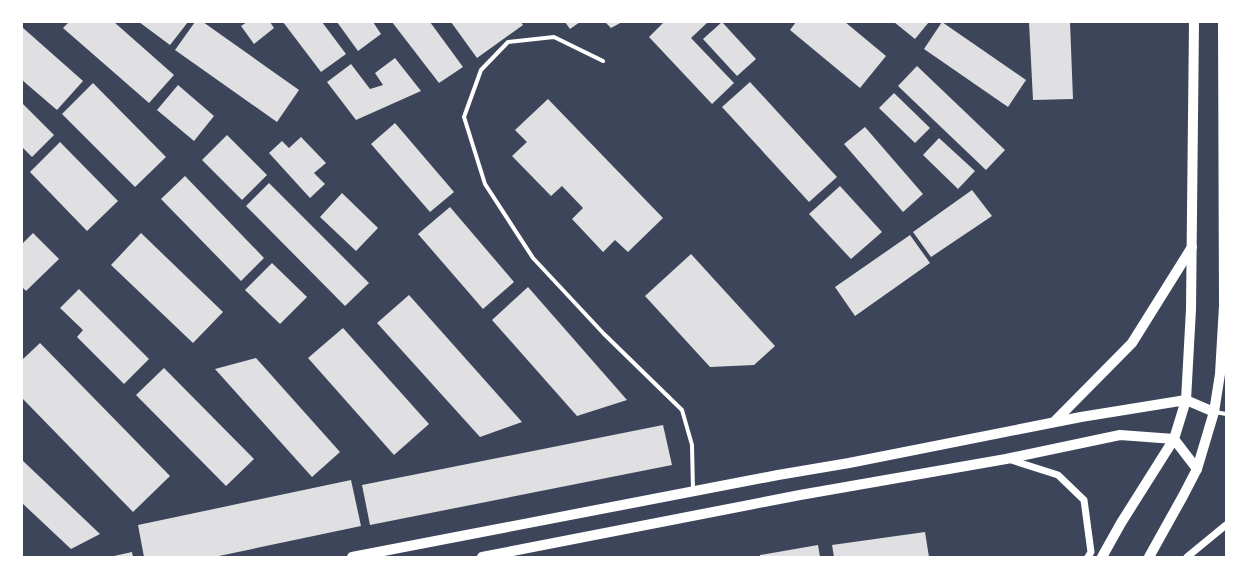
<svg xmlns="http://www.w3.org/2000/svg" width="1248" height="579" viewBox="0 0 1248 579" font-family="Mulish,sans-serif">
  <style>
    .green { fill: #3c4559 }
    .building { fill: #e0e0e3 }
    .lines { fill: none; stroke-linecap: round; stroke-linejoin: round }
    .minor { stroke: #fff; stroke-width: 4 }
    .tertiary { stroke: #fff; stroke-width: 7 }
    .primary { stroke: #fff; stroke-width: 10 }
  </style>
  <rect width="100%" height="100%" fill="#2d3142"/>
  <rect class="green" x="22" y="22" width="1204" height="535"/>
  <g class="building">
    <polygon points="69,22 114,22 174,75 149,103 63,28"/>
    <polygon points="139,22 188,22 170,45"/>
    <polygon points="195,22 203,22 299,90 277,122 175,50"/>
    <polygon points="247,22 270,22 274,28 254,44 241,26"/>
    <polygon points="283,22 322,22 346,54 321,72"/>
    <polygon points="337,22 373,22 381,34 358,51"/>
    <polygon points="392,22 430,22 463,67 439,83"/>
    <polygon points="451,22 485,22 486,23 487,22 521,22 523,25 477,58"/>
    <polygon points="565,22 580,22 570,29"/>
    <polygon points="605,22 622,22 611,28"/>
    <polygon points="664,22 708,22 691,38 734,83 712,104 649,37"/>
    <polygon points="722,22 756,59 737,76 703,39"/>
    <polygon points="796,22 845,22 886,56 860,88 790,30"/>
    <polygon points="894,22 929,22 915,39"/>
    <polygon points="942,22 1026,80 1008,107 924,49"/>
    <polygon points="1029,22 1070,22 1073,99 1033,100"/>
    <polygon points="22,27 83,81 57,110 22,80"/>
    <polygon points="395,58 421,91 356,120 327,82 351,64 370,89 383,85 375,73"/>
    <polygon points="917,66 1005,150 986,170 898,86"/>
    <polygon points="750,82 837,177 809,202 722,107"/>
    <polygon points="93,83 166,157 135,187 62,114"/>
    <polygon points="178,85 214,116 194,141 157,110"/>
    <polygon points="894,93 930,128 915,143 879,108"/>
    <polygon points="548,99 663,218 628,252 615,240 603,252 572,219 583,208 562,186 551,196 512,156 527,142 515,130"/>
    <polygon points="22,103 54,135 32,157 22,147"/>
    <polygon points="395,123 454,192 430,212 371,144"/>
    <polygon points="865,127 923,194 903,212 844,144"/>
    <polygon points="227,135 267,175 242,200 202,160"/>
    <polygon points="301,137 326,163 314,173 325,184 310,198 269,153 282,141 289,148"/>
    <polygon points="939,138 975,171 958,189 923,155"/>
    <polygon points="60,142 118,201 87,231 30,172"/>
    <polygon points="185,176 264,258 241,281 161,199"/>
    <polygon points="269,183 369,283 345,306 246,206"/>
    <polygon points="840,186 882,232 851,259 809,214"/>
    <polygon points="972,190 992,216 931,257 913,232"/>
    <polygon points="342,193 378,228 356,251 320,217"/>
    <polygon points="450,207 514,282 483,309 418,234"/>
    <polygon points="33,233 59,259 26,291 22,287 22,244"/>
    <polygon points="141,233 223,312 193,343 111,265"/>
    <polygon points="910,235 930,263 855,316 835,287"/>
    <polygon points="691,254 775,346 754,365 710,367 645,296"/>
    <polygon points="272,263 307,297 280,324 245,290"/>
    <polygon points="528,287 627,400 577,416 492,320"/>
    <polygon points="79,289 149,359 124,384 77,337 83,330 60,308"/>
    <polygon points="409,295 522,422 480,437 377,323"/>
    <polygon points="343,328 429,424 394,455 308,358"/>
    <polygon points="40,343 170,476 133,512 22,398 22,360"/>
    <polygon points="256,358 340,452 312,477 215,369"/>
    <polygon points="164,368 254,459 226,486 136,395"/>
    <polygon points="663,425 672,465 370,525 362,485"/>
    <polygon points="22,460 100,534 71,549 22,503"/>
    <polygon points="351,480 361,526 214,557 144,557 138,525"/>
    <polygon points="925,532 929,557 834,557 832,545"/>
    <polygon points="818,545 820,557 760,557 760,555"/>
    <polygon points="132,552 133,557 114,557 114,556"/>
  </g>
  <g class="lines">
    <g class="minor">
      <polyline points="603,61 554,37 508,42 481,70 464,117 485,184 533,258 604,334 682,410 692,445 693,490"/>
      <polyline points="1215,412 1226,414"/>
    </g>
    <g class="tertiary">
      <polyline points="1008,459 1058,475 1084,500 1091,552 1088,557"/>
      <polyline points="1187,557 1226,525"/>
    </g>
    <g class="primary">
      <polyline points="1054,422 1132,343 1192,247"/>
      <polyline points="352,557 778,475 849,463 1081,417 1186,400 1214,412"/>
      <polyline points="482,557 800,495 1006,459 1120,435 1174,439 1197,469"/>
      <polyline points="1102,557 1121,523 1174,439 1186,400 1191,309 1194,22"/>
      <polyline points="1149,557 1183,496 1197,469 1214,412 1220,374 1224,306 1223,22"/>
    </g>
  </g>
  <rect width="1248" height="579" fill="none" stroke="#ffffff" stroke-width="46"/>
</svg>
